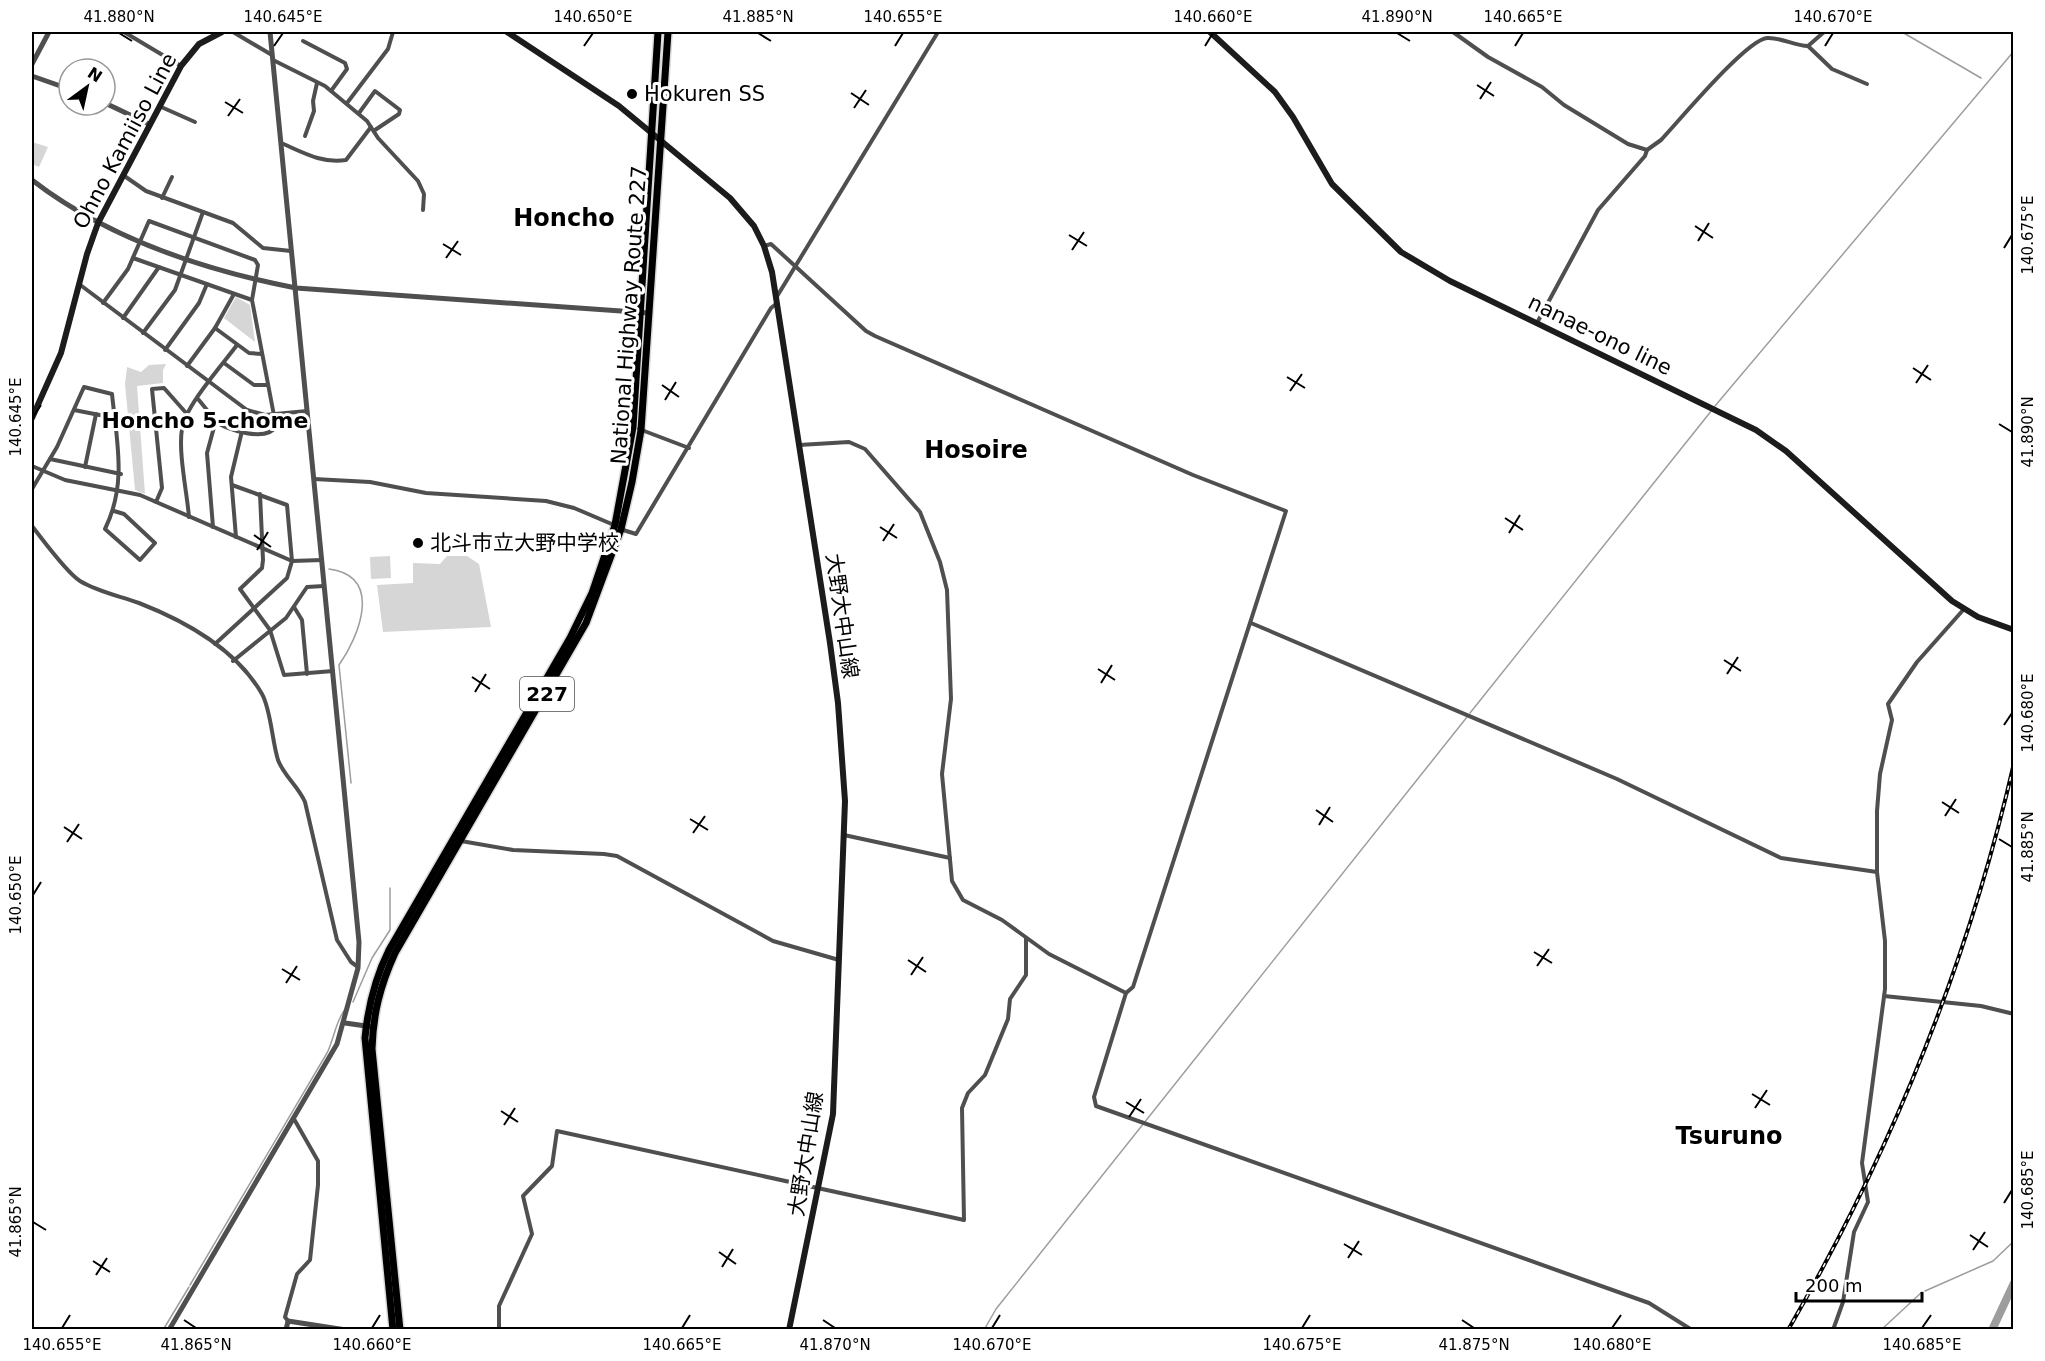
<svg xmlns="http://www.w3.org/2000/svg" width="2045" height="1361" viewBox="0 0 2045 1361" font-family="'DejaVu Sans','Noto Sans JP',sans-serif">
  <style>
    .green { fill: #d6d6d6 }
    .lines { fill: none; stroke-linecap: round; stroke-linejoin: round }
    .stream { stroke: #9d9d9d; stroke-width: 1.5 }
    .river { stroke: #9d9d9d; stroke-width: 8 }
    .trunk-casing { stroke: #dbdbdb; stroke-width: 10 }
    .minor { stroke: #4f4f4f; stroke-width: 4 }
    .tertiary { stroke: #4f4f4f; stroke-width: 5 }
    .secondary { stroke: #1c1c1c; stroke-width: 6 }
    .trunk { stroke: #000; stroke-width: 7 }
    .rail-casing { stroke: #000; stroke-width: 4 }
    .rail { stroke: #fff; stroke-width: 1.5; stroke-dasharray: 4.5; stroke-linecap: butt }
    .ticks { fill: none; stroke: #000; stroke-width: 2 }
    .poi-dot { fill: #000; stroke: #fff; stroke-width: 2 }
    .labels { text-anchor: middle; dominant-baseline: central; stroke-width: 6; stroke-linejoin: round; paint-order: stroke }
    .shield { fill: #fff; stroke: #4c4c4c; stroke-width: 1.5 }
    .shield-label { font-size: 20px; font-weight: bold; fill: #000 }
    .poi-label { font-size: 21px; fill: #000; stroke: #fff; text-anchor: start }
    .street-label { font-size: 21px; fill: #000; stroke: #fff }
    .neighbourhood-label { font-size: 22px; font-weight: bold; fill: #000; stroke: #fff }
    .quarter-label { font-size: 24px; font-weight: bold; fill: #000; stroke: #fff }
    .neatline { fill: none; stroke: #000; stroke-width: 2 }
    .ticks-label { font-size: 15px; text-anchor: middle; fill: #000 }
  </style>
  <rect width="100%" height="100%" fill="#fff"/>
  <g class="green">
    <polygon points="32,142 48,147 39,167 32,164"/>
    <polygon points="236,297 250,305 255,342 224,318"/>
    <polygon points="166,364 163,370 163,383 137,386 145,494 135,490 125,384 127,367 141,372 149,365"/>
    <polygon points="390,556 391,578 371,579 370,557"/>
    <polygon points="447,556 467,556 479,564 491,627 383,632 377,585 413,583 413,563 440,564"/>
  </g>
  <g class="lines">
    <g class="stream">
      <polyline points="1902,32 1981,78"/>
      <polyline points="1715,406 2014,51"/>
      <path d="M 329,569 C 383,576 360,635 339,665 L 351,783"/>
      <polyline points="1470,713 1712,410"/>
      <polyline points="353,1002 372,958 390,930 390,888"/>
      <path d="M 190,1285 L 327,1053 C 333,1042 337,1017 345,1010"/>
      <polyline points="1925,1291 1993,1261 2014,1241"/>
      <polyline points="163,1330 189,1287"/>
      <polyline points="984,1330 996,1309 1467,717"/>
      <polyline points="1881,1330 1922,1292"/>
    </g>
    <polyline class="river" points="1992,1330 2014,1283"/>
    <defs>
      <g id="trunk">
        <path d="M 393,1330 L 365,1038 C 368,1007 375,978 389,950 L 570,638 L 592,593 L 615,525 L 633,427 L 658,32"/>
        <path d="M 400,1330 L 372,1049 C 373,1014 380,986 395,953 L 586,623 L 621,529 L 632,482 L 641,430 L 668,32"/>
      </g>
    </defs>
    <use href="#trunk" class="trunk-casing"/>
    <g class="minor">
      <polyline points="124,32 181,66"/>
      <polyline points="233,32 272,55"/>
      <polyline points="1453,32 1488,57 1542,87 1564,105 1628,144 1647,150"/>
      <polyline points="303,41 345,63 347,69 331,91"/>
      <polyline points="1808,46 1832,69 1867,84"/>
      <polyline points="273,60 325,86 367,121 378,138 418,181 424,194 423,210"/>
      <polyline points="347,103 388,49 393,32"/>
      <polyline points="159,106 195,122"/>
      <polyline points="359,113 375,91 400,110 399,114 375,130"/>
      <polyline points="305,136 314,111 313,101 317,83"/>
      <path d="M 281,143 C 302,152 322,164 346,160 L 371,127"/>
      <polyline points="123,175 146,191 233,223 263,248 291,251"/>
      <polyline points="162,198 172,177"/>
      <polyline points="764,246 771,244 866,331 875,336 1193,475 1286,511 1133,987 1126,993 1094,1097 1096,1106 1649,1303 1692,1330"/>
      <polyline points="133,258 252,300"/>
      <polyline points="79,284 247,410 265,415 307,411"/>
      <polyline points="776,298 938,32"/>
      <path d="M 103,303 L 128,269 L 149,221 L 255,260 L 258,265 L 252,300 L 276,426 C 268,442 226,431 216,421 C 210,414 204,406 198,399"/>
      <polyline points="123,318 159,267"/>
      <path d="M 1537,323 L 1598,210 L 1645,156 L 1647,150 L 1661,140 C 1679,121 1746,40 1767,38 C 1781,37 1794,46 1808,46 L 1824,32"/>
      <polyline points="215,328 249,353 262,354"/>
      <polyline points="143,333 175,290 203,212"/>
      <polyline points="165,350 199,303 207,284"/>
      <polyline points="224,363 254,385 268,385"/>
      <polyline points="187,366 215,328 234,294"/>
      <polyline points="74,410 115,418"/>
      <polyline points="639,429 689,448"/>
      <polyline points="799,445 849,442 865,449 920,512 940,562 947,590 951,699 942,774 952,881 963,900 1002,920 1049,954 1126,993"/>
      <polyline points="50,459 121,474"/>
      <polyline points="32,466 65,480 140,495 292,561 322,560"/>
      <polyline points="85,467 96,414"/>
      <polyline points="314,479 370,482 426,493 546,501 574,508 614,525"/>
      <path d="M 32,489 L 57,447 L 84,387 L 112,394 C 117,443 127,484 105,529 L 140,560 L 155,543 L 124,514 L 114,511"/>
      <polyline points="260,494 263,560 262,568 240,589 270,630 284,675 333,671"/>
      <polyline points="156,502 162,488 152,389 164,388 187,414"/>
      <path d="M 189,517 C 187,493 178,451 182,429 C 185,406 223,364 237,345"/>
      <path d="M 32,526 C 43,540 66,572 80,581 C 98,592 120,596 139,603 C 185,621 237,650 262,694 C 271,710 272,741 278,760 C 284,776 298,786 305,802 L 337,940 L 351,962 L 358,967"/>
      <polyline points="213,527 207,453 216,420"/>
      <polyline points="620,529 636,534 771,308 776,304"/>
      <polyline points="236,537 231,477 242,431"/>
      <polyline points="294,607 302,620 307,674"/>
      <polyline points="1251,623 1617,779 1781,858 1877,872"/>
      <polyline points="215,644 287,578 292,561 287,505 232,485"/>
      <polyline points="233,661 286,618 307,587 324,586"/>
      <polyline points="844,835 950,858"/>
      <polyline points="461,841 513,850 604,854 617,856 773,941 839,960"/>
      <polyline points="1884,996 1981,1006 2014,1014"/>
      <polyline points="288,1321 285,1317 297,1274 310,1260 318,1185 318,1161 294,1119"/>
      <polyline points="499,1330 499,1306 532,1234 523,1196 552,1166 557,1131 964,1220 962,1108 968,1093 985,1075 1008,1019 1010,999 1026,975 1026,939"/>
      <polyline points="1833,1330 1843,1302 1854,1232 1868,1202 1862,1163 1885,989 1885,941 1877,872 1877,811 1880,774 1892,720 1888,704 1917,662 1964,609"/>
    </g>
    <g class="tertiary">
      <polyline points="32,64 49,32"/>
      <polyline points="32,76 69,89"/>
      <polyline points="105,103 149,124"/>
      <path d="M 32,180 C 107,238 203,270 296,288 L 649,313"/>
      <polyline points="345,1023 373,1027"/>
      <polyline points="169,1330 337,1044 358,968 359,942 270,32"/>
      <polyline points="286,1330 288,1321 346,1330"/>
    </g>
    <g class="secondary">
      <polyline points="507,32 619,106 730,198 754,226 764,246 772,272 830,643 838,703 845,801 833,1114 789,1330"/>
      <polyline points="1210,32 1275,92 1293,117 1332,184 1401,252 1450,281 1756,430 1786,451 1952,601 1978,617 2014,630"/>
      <polyline points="32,418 61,353 87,254 98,223 181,66 199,44 222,32"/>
    </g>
    <use href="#trunk" class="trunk"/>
    <defs>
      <path id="rail" d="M 1788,1330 C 1891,1152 1968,964 2014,763"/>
    </defs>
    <use href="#rail" class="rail-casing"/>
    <use href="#rail" class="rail"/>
  </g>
  <path class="ticks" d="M 119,33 L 132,41M 758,33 L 771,41M 1397,33 L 1410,41M 274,46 L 283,33M 584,46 L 593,33M 895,46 L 903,33M 1205,46 L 1213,33M 1515,46 L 1523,33M 1825,46 L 1833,33M 1477,85 L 1494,96M 851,93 L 869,105M 1480,99 L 1491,82M 225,102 L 243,113M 854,108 L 866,90M 228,116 L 240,99M 1695,226 L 1713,238M 1069,235 L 1087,246M 1698,241 L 1709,223M 443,244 L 461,255M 2004,248 L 2012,235M 1072,250 L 1084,232M 446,258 L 458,241M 1913,368 L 1931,380M 1287,377 L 1305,388M 1916,383 L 1928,365M 662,385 L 679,397M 1290,391 L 1302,374M 665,400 L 676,382M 33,417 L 41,405M 1999,424 L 2012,432M 1505,518 L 1523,530M 880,527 L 897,538M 1509,533 L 1520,515M 254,535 L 271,547M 883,541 L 894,524M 257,550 L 268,532M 1724,660 L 1741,671M 1098,669 L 1115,680M 1727,674 L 1738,657M 472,677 L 490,689M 1101,683 L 1112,665M 475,692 L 486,674M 2004,725 L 2012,713M 1942,802 L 1959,813M 1316,810 L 1333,822M 1945,816 L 1956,799M 690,819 L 708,830M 1319,825 L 1330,807M 64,827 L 82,839M 693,833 L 705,816M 1999,839 L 2012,847M 67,842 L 79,824M 33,895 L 41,882M 1534,952 L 1552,963M 908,960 L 926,972M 1537,966 L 1549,949M 282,969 L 300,980M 911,975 L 923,957M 286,983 L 297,966M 1752,1094 L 1770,1105M 1126,1102 L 1144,1113M 1755,1108 L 1767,1090M 501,1111 L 518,1122M 1129,1117 L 1141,1099M 504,1125 L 515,1108M 2004,1203 L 2012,1190M 33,1222 L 46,1230M 1970,1235 L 1988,1247M 1344,1244 L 1362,1255M 1973,1250 L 1985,1232M 719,1252 L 736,1264M 1348,1258 L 1359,1241M 93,1261 L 110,1272M 722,1267 L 733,1249M 96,1275 L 107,1258M 184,1320 L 196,1328M 823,1320 L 835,1328M 1462,1320 L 1474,1328M 62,1328 L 70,1315M 372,1328 L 380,1315M 682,1328 L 690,1315M 992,1328 L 1000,1315M 1302,1328 L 1310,1315M 1612,1328 L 1621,1315M 1922,1328 L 1931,1315"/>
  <g class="poi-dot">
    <circle cx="632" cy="94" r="6"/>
    <circle cx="418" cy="543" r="6"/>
  </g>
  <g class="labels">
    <rect class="shield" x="520" y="677" width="54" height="34" rx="4.5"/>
    <g class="shield-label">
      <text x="547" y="694">227</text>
    </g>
    <g class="poi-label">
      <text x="644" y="94">Hokuren SS</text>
      <text x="430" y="543">北斗市立大野中学校</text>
    </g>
    <g class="street-label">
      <text transform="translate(125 141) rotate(-62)">Ohno Kamiiso Line</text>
      <text transform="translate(629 315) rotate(-86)">National Highway Route 227</text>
      <text transform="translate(1600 335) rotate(26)">nanae-ono line</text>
      <text transform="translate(842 616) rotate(82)">大野大中山線</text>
      <text transform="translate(806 1154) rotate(-81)">大野大中山線</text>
    </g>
    <g class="neighbourhood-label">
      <text x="205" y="420">Honcho 5-chome</text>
    </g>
    <g class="quarter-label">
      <text x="564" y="218">Honcho</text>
      <text x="976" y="450">Hosoire</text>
      <text x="1729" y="1136">Tsuruno</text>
    </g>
  </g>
  <rect width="2045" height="1361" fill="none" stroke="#ffffff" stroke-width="66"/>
  <g transform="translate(87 87) rotate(33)"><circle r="28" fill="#ffffff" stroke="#999999" stroke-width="1.5"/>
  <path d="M0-4.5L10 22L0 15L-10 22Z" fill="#000000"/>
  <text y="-9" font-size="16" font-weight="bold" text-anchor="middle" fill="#000000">N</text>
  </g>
  <path d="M1796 1292v9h126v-9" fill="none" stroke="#000000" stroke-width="3"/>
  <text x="1805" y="1292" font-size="18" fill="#000000" stroke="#ffffff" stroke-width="4.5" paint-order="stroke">200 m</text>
  <rect x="33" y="33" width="1979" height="1295" class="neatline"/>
  <g class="ticks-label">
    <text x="119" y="22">41.880°N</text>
    <text x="283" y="22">140.645°E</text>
    <text x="593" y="22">140.650°E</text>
    <text x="758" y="22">41.885°N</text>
    <text x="903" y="22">140.655°E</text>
    <text x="1213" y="22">140.660°E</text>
    <text x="1397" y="22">41.890°N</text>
    <text x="1523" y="22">140.665°E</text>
    <text x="1833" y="22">140.670°E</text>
    <text transform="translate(2028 235) rotate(-90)" y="5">140.675°E</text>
    <text transform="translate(16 417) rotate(-90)" y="5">140.645°E</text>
    <text transform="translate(2028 432) rotate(-90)" y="5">41.890°N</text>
    <text transform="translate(2028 713) rotate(-90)" y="5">140.680°E</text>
    <text transform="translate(2028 847) rotate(-90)" y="5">41.885°N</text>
    <text transform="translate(16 895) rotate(-90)" y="5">140.650°E</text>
    <text transform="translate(2028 1190) rotate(-90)" y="5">140.685°E</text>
    <text transform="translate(16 1222) rotate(-90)" y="5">41.865°N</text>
    <text x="62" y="1350">140.655°E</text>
    <text x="196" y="1350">41.865°N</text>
    <text x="372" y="1350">140.660°E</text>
    <text x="682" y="1350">140.665°E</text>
    <text x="835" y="1350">41.870°N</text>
    <text x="992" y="1350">140.670°E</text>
    <text x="1302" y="1350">140.675°E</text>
    <text x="1474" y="1350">41.875°N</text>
    <text x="1612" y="1350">140.680°E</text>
    <text x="1922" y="1350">140.685°E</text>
  </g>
</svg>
